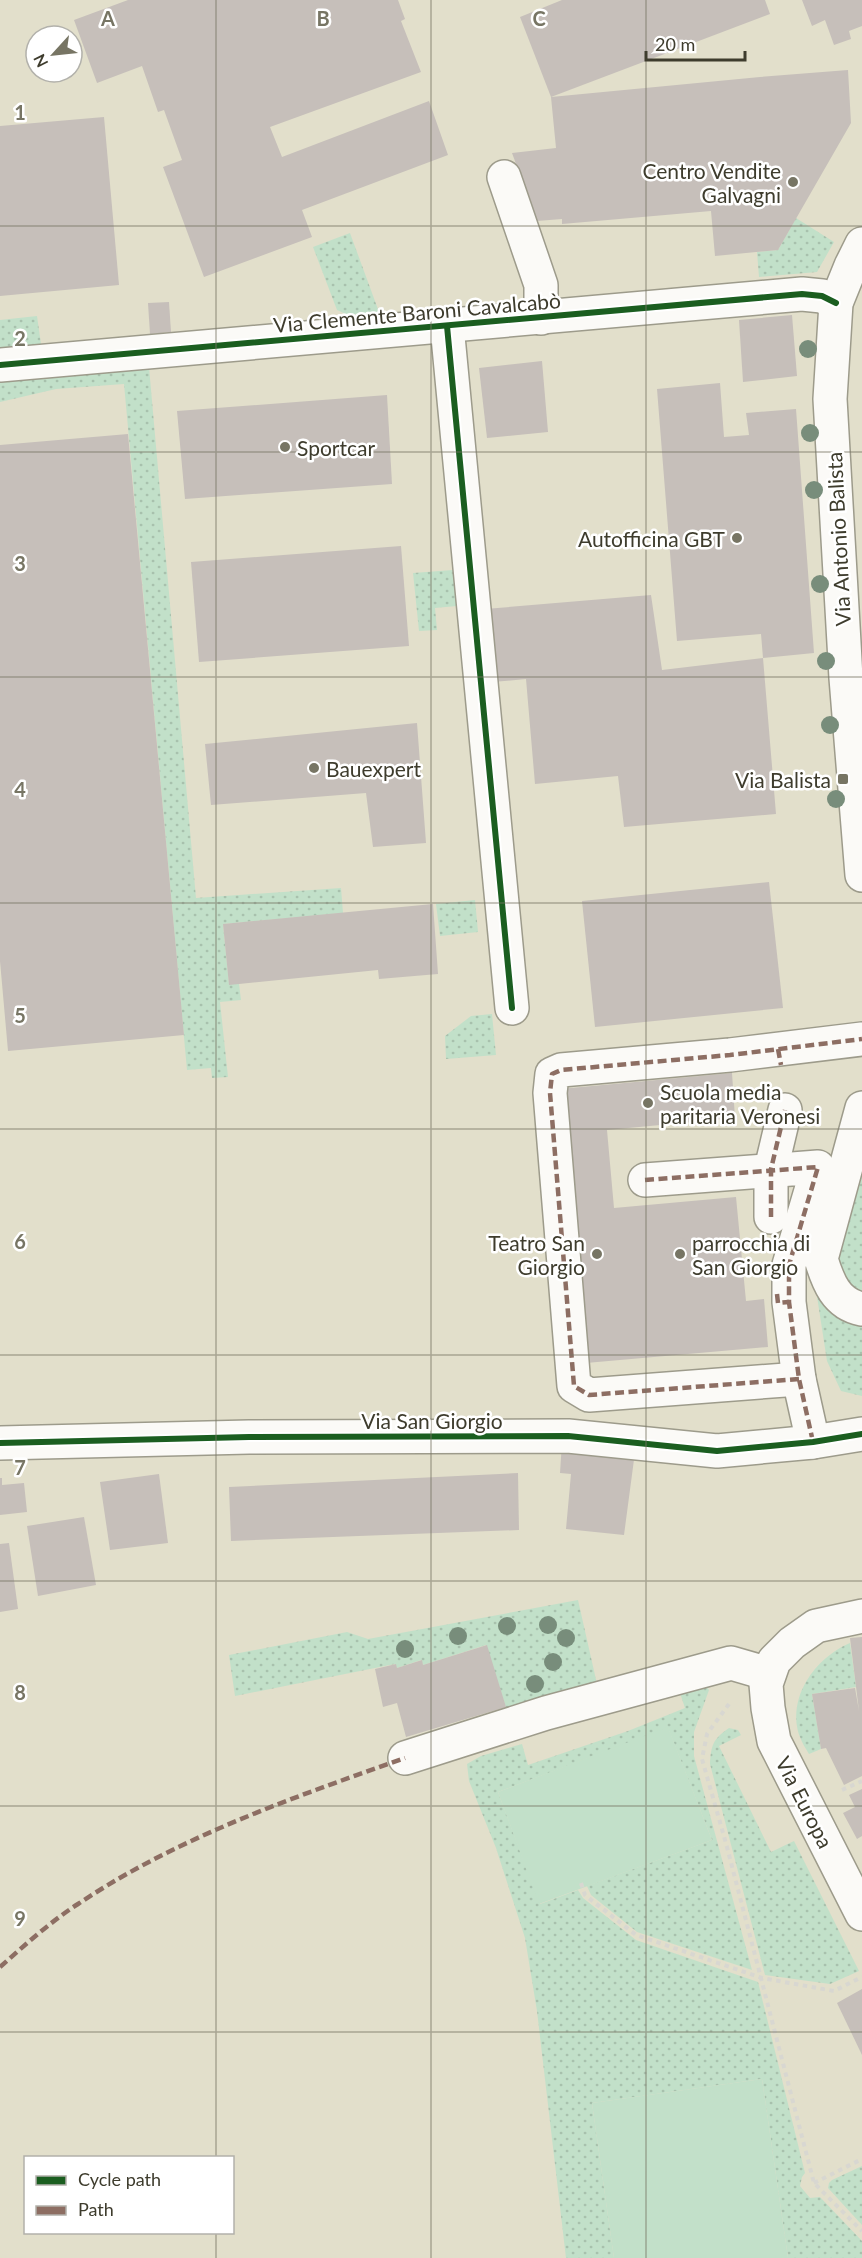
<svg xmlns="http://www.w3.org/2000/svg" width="862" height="2258" viewBox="0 0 862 2258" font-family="Lato,sans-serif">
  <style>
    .grass { fill: url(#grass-dots) }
    .pitch { fill: #c2e0c9 }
    .building { fill: #c6bfba }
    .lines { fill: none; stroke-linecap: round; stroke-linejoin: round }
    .minor-casing { stroke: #9d9b8b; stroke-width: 36 }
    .path { stroke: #d8d7d1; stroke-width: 4; stroke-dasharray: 4.5 4.5; stroke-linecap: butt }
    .minor { stroke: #fbfaf7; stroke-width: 33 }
    .quiet { stroke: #8d6e63; stroke-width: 4.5; stroke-dasharray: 9 4.5; stroke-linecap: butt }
    .cycleway-casing { stroke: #fff; stroke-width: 10 }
    .cycleway { stroke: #1b5e20; stroke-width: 6 }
    .tree { fill: #788d7b }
    .grid { fill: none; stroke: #777564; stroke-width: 1.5; stroke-opacity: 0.55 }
    .poi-dot { fill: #777564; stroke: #fff; stroke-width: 2 }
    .labels { text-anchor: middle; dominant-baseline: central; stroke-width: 5; stroke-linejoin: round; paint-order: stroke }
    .poi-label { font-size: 21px; fill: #3e3c2d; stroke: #fff; text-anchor: end }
    .street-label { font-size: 21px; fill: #3e3c2d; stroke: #fff }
    .grid-label { font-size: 20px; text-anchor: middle; font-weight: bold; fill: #777564; stroke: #fff; stroke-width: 5; stroke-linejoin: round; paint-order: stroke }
  </style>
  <defs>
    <pattern id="grass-dots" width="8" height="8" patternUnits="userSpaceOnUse" patternTransform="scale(1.5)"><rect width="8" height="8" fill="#c2e0c9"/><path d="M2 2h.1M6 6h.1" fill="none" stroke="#a8c1ad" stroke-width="1.8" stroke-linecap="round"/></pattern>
  </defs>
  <rect width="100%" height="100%" fill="#e2dfcb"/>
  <g class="grass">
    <polygon points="796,218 834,242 817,272 759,277 757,252 778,250"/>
    <polygon points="350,233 379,312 348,315 337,310 313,247"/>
    <polygon points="37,316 41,344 0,348 0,320"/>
    <polygon points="149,367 196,898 341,888 343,913 223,924 229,984 239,984 241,1000 220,1002 228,1077 212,1078 211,1068 187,1070 124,384 56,389 0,402 0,380"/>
    <polygon points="453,570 457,606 435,608 437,630 419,631 413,573"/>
    <polygon points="475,900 478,932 440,936 436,904"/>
    <polygon points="492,1014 496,1055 446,1059 445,1036 471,1016"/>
    <polygon points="862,1091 862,1396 841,1391 827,1361 812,1264 846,1131"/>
    <polygon points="578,1600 597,1684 508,1714 486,1645 423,1665 421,1660 397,1668 395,1664 235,1696 229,1655 347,1632 368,1639"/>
    <path d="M 850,1643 L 856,1687 L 812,1694 L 821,1749 L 809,1754 C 806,1749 802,1743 800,1737 C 786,1698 815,1658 850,1643 Z"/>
    <polygon points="704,1684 709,1690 694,1732 694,1756 752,1970 637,1932 591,1895 587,1886 712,1840 668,1728 498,1792 540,1904 578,1890 583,1898 636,1940 758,1982 805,2173 802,2177 800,2186 810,2198 820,2197 862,2241 862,2258 788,2258 762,2079 592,2103 614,2258 566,2258 537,2011 525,1938 496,1848 469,1781 467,1764 481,1756 522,1744 528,1765 628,1731 685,1708 679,1690"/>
    <path d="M 729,1728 L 738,1730 L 741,1735 L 719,1746 L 771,1852 L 794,1841 L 859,1971 L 830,1984 L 765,1975 L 710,1764 C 711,1745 713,1739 729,1728 Z"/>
    <polygon points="862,2166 862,2225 828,2188 829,2183 832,2180"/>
  </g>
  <g class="pitch">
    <polygon points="668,1727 712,1840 539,1904 498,1792"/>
    <polygon points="762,2079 788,2258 614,2258 592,2103"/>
  </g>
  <g class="building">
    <polygon points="128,0 398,0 405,19 401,21 421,72 270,127 282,157 429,101 448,155 302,210 312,237 204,277 163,167 182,160 164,110 158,112 142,66 97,83 74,20"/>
    <polygon points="562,0 765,0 770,14 551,97 520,17"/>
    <polygon points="802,0 862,0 862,26 849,31 851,39 834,45 825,20 812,26"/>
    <polygon points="848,70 851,123 778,250 715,256 711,211 562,224 562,219 537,221 512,153 556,148 551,97 760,77"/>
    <polygon points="104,117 119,285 0,296 0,126"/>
    <polygon points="169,302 171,332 150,334 148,303"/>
    <polygon points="792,315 797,376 743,382 739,320"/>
    <polygon points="542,361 548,432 487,438 479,368"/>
    <polygon points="720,383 724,437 749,435 746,413 796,409 814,653 763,658 761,634 677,641 657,389"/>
    <polygon points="387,395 392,484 185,499 177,411"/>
    <polygon points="128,434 184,1035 8,1051 0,961 0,445"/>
    <polygon points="401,546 409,646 199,662 191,562"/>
    <polygon points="651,595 662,670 763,658 776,814 624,827 618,776 535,784 526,679 493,682 485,609"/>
    <polygon points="417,723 426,843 373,847 366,793 211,805 205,744"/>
    <polygon points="769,882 783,1008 595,1027 582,901"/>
    <polygon points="433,904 438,974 379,979 378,970 229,985 223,924"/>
    <polygon points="732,1073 735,1118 607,1130 614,1208 736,1197 746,1301 764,1299 768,1347 586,1363 560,1089"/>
    <polygon points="562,1442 635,1452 624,1535 566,1529 571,1474 560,1473"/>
    <polygon points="518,1473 519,1530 231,1541 229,1487"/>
    <polygon points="159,1474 168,1543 110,1550 100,1482"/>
    <polygon points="0,1478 2,1478 2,1485 24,1483 27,1512 0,1515"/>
    <polygon points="84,1517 96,1585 38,1596 27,1526"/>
    <polygon points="9,1543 18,1609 0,1612 0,1544"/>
    <polygon points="862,1637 862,1776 844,1785 826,1748 821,1749 812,1694 855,1688 859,1711 850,1638"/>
    <polygon points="487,1645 506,1707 406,1737 397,1703 383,1707 375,1669 396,1664 397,1668 422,1660 423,1665"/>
    <polygon points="862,1789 862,1836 857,1839 843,1813 855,1807 849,1795"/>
    <polygon points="862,1989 862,2055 837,2003"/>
  </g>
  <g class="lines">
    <defs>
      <g id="minor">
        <polyline points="504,177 541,285 541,318"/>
        <polyline points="862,244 851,266 836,303 830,399 846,678 862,875"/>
        <polyline points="447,326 512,1008"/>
        <polyline points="0,365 802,294 822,296 836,303"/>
        <path d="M 862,1108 L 821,1259 C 828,1282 836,1304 862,1309"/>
        <polyline points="645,1180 818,1167 789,1265 789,1302 799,1379 813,1442"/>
        <polyline points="771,1217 771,1169 785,1110"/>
        <polyline points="799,1379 589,1395 574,1386 550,1093 552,1074 561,1070 730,1055 862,1039"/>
        <polyline points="0,1443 249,1437 568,1436 717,1451 813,1442 862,1434"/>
        <polyline points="862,1616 816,1626 792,1643 774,1661 766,1684 768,1708 774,1741 862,1914"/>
        <polyline points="405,1758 546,1713 731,1663 769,1674"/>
      </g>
    </defs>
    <use href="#minor" class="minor-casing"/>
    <g class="path">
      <polyline points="729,1704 707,1734 702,1759 727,1847 814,2183 862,2231"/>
      <polyline points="842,1790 862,1781"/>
      <polyline points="581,1883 585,1895 636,1935 762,1978 834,1991 862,1977"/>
      <polyline points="814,2183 862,2159"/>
    </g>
    <use href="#minor" class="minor"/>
    <g class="quiet">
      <polyline points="778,1049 781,1065"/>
      <polyline points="645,1180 818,1167 789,1265 789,1302 799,1379 813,1442"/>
      <polyline points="771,1217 771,1169 785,1110"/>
      <polyline points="777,1294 778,1303 789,1302"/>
      <polyline points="799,1379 589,1395 574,1386 550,1093 552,1074 561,1070 730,1055 862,1039"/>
      <path d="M 0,1967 C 25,1945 50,1922 78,1904 C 178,1837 292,1798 405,1758"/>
    </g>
    <defs>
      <g id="cycleway">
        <polyline points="447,326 512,1008"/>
        <polyline points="0,365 802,294 822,296 836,303"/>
        <polyline points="0,1443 249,1437 568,1436 717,1451 813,1442 862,1434"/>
      </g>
    </defs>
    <use href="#cycleway" class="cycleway-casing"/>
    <use href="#cycleway" class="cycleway"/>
  </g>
  <g class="tree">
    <circle cx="808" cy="349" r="9"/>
    <circle cx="810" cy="433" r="9"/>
    <circle cx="814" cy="490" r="9"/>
    <circle cx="820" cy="584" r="9"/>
    <circle cx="826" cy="661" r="9"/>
    <circle cx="830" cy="725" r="9"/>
    <circle cx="836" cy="799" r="9"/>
    <circle cx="548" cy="1625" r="9"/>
    <circle cx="507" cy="1626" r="9"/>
    <circle cx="458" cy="1636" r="9"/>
    <circle cx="566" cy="1638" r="9"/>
    <circle cx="405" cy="1649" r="9"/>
    <circle cx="553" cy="1662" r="9"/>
    <circle cx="535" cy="1684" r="9"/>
  </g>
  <path class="grid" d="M 216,0 L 216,2158M 431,0 L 431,2258M 646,0 L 646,2258M 0,226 L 862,226M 0,452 L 862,452M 0,677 L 862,677M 0,903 L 862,903M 0,1129 L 862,1129M 0,1355 L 862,1355M 0,1581 L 862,1581M 0,1806 L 862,1806M 0,2032 L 862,2032M 216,2232 L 216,2258"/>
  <g class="poi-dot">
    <circle cx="793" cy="182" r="6"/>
    <circle cx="285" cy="447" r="6"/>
    <circle cx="737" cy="538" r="6"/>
    <circle cx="314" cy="768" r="6"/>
    <rect x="837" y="773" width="12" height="12" rx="3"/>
    <circle cx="648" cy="1103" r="6"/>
    <circle cx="597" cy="1254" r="6"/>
    <circle cx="680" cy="1254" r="6"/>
  </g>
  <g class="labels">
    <g class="poi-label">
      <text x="781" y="170">Centro Vendite<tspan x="781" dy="24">Galvagni</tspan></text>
      <text x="297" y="447" text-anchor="start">Sportcar</text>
      <text x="725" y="538">Autofficina GBT</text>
      <text x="326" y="768" text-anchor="start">Bauexpert</text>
      <text x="831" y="779">Via Balista</text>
      <text x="660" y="1091" text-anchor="start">Scuola media<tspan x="660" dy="24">paritaria Veronesi</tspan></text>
      <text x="585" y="1242">Teatro San<tspan x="585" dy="24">Giorgio</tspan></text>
      <text x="692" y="1242" text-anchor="start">parrocchia di<tspan x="692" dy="24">San Giorgio</tspan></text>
    </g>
    <g class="street-label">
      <text transform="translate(417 312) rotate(-5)">Via Clemente Baroni Cavalcabò</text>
      <text transform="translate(838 539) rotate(-93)">Via Antonio Balista</text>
      <text x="432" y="1420">Via San Giorgio</text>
      <text transform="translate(805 1802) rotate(63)">Via Europa</text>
    </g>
  </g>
  <g class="grid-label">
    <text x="108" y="26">A</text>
    <text x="323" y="26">B</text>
    <text x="539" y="26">C</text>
    <text x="20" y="120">1</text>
    <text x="20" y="346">2</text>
    <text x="20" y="571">3</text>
    <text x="20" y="797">4</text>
    <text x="20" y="1023">5</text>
    <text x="20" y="1249">6</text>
    <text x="20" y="1475">7</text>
    <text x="20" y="1700">8</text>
    <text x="20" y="1926">9</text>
  </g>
  <rect x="24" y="2156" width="210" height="78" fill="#ffffff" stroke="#b2b1ab" stroke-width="1.5"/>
  <rect x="36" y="2176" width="30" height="9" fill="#1b5e20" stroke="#b2b1ab" stroke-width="1.5"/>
  <text x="78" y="2186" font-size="18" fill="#3e3c2d">Cycle path</text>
  <rect x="36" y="2206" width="30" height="9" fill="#8d6e63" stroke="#b2b1ab" stroke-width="1.5"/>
  <text x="78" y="2216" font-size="18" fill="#3e3c2d">Path</text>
  <g transform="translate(54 54) rotate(243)"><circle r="28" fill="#ffffff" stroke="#b2b1ab" stroke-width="1.5"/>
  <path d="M0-4.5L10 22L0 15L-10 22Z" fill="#777564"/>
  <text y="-9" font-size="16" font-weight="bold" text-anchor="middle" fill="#3e3c2d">N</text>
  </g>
  <path d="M646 51v9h99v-9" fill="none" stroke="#3e3c2d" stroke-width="3"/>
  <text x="655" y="51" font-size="18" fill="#3e3c2d" stroke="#ffffff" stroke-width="4.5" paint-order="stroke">20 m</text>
</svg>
